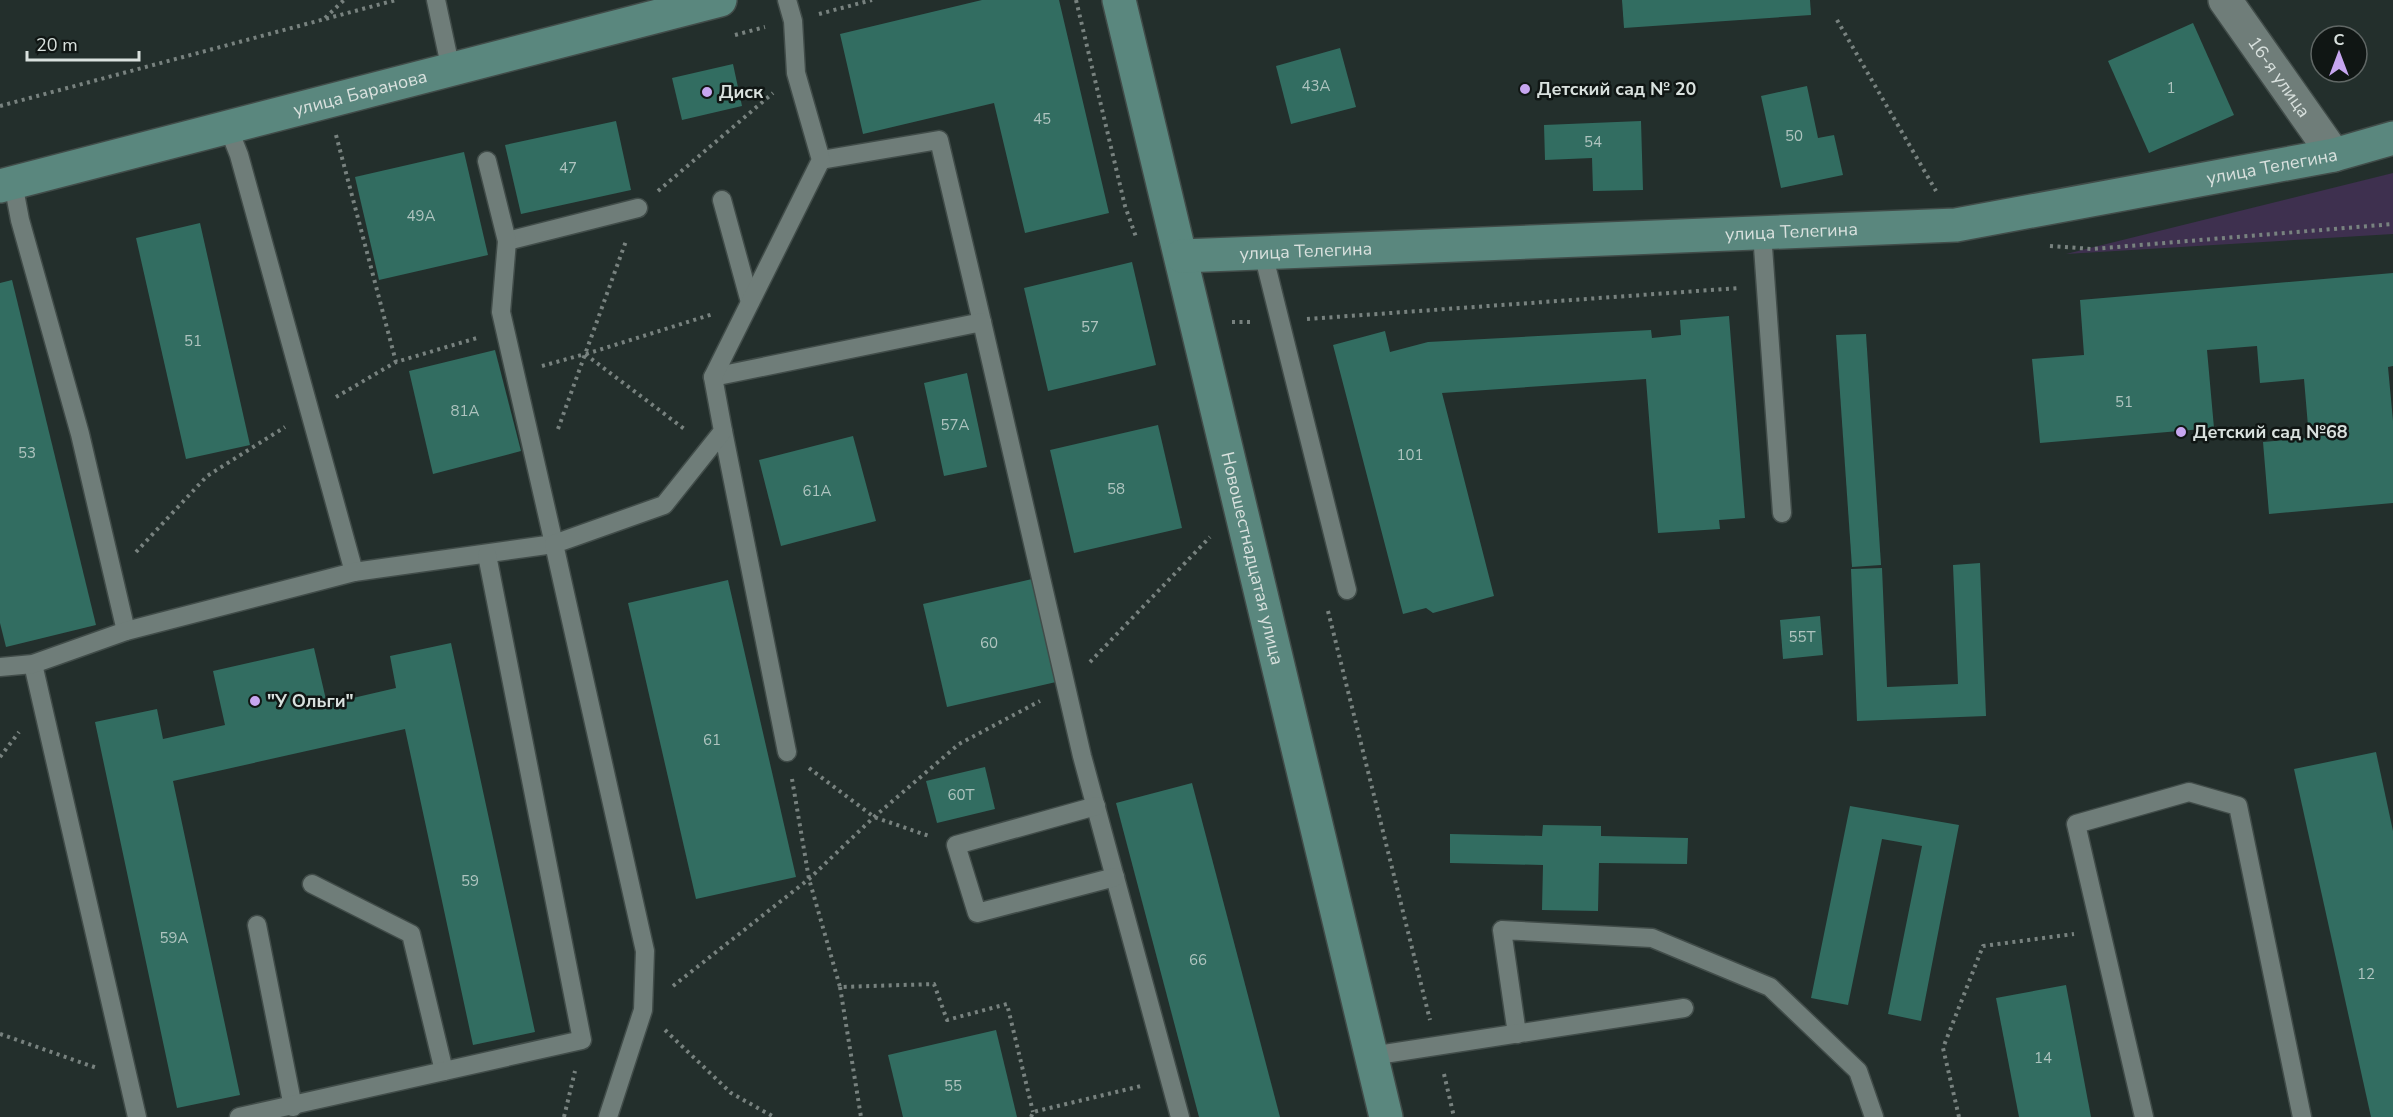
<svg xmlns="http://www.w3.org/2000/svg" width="2393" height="1117" viewBox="0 0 2393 1117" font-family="'Nunito Sans',sans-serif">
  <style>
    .green { fill: #3e304f }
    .building { fill: #326d61 }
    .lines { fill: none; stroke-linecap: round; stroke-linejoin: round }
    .lane-casing { stroke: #414c49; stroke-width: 21 }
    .street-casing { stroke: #414c49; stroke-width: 36 }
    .secondary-casing { stroke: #414c49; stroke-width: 36 }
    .path { stroke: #78827f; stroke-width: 4; stroke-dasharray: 3 4.5; stroke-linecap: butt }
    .lane { stroke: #6f7d79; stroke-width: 18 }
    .street { stroke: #6f7d79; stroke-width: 33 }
    .secondary { stroke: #5a877e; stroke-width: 33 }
    .poi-dot { fill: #c7a6f0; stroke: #101614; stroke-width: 2 }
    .labels { text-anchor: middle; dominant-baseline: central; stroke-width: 5; stroke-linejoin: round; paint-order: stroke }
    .number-label { font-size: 15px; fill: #afc4bf }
    .street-label { font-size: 18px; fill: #d9e1de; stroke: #101614 }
    .poi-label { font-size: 18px; font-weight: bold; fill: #d9e1de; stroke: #101614; text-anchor: start }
  </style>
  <rect width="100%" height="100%" fill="#232f2c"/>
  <polygon class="green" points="2393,173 2393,234 2066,254"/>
  <g class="building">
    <polygon points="982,0 1059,0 1109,213 1025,233 994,103 863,134 840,34"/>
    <polygon points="1622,0 1810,0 1811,15 1624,28"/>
    <polygon points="2193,23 2234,115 2149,153 2108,61"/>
    <polygon points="1340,48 1356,107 1291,124 1276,66"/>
    <polygon points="733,64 742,106 682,120 672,78"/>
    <polygon points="1807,86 1818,138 1834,135 1843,175 1781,188 1761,96"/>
    <polygon points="616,121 631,190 521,214 505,145"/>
    <polygon points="1641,121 1643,190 1593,191 1592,158 1545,160 1544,125"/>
    <polygon points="464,152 488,255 379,280 355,177"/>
    <polygon points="200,223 250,445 186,459 136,238"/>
    <polygon points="1132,262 1156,365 1048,391 1024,288"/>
    <polygon points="2393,273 2393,366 2388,367 2393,421 2393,503 2269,514 2263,442 2309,438 2304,379 2260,383 2257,346 2207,350 2214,428 2040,443 2032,359 2084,355 2080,300"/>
    <polygon points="12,280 96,625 6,647 0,623 0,283"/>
    <polygon points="1729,316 1745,518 1719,520 1720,529 1658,533 1646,379 1442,393 1494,596 1433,613 1426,608 1403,614 1333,345 1385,331 1390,352 1428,342 1651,330 1652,338 1681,335 1680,320"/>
    <polygon points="1866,334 1881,565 1852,567 1836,335"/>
    <polygon points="495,350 521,451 433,474 409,371"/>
    <polygon points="967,373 987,467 944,476 924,383"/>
    <polygon points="1158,425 1182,528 1074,553 1050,450"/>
    <polygon points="853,436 876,521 781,546 759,460"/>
    <polygon points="1980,563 1986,716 1857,721 1851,569 1882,568 1887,687 1958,684 1953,565"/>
    <polygon points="1032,579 1056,682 947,707 923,604"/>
    <polygon points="728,580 796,877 696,899 628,603"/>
    <polygon points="1820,616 1823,655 1783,659 1780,620"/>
    <polygon points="451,643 535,1032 473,1045 405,729 173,781 240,1095 177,1108 95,722 157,709 163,739 225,725 213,671 314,648 327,704 396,688 390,656"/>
    <polygon points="2376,752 2393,831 2393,1117 2371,1117 2294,769"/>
    <polygon points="985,767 995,809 937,823 926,781"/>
    <polygon points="1192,783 1280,1117 1199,1117 1116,803"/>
    <polygon points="1850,806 1959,825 1921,1021 1888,1014 1922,846 1882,839 1848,1005 1811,998"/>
    <polygon points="1543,825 1601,826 1601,836 1688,838 1687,864 1599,863 1598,911 1542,910 1543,865 1450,863 1450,834 1542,836"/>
    <polygon points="2066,985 2091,1117 2019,1117 1996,998"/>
    <polygon points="996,1030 1017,1117 903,1117 888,1055"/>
  </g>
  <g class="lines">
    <defs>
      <g id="lane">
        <polyline points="436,0 451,70"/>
        <polyline points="228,127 239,155 354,572"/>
        <polyline points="821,160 939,140 982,322"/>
        <polyline points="13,183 20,220 80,434 126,631"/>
        <polyline points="722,200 750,302"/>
        <polyline points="1762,233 1782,513"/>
        <polyline points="507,241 638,208"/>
        <polyline points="1263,253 1347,590"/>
        <polyline points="713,377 982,322 1082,756 1180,1117"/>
        <polyline points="723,431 787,752"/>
        <polyline points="33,664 137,1117"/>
        <polyline points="0,667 33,664 126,631 354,572 554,544 501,312 507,241 487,161"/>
        <polyline points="1096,806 956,845 977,913 1115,877"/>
        <polyline points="312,884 411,934 444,1071"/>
        <polyline points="257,925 293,1107"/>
        <polyline points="1517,1034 1502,930 1652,938 1770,987 1858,1071 1874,1117"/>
        <polyline points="1371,1056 1684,1008"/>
        <polyline points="239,1117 582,1040 487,555"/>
        <polyline points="608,1117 643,1010 645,951 554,544 664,505 723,431 713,377 821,160 796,73 793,21 787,0"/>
        <polyline points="2144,1117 2076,824 2189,792 2238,806 2302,1117"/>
      </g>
      <g id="street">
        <path id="s1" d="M 2225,0 L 2334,155"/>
      </g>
      <g id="secondary">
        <path id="s2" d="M 1119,0 L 1386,1117"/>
        <path id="s3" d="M 0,186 L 720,0"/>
        <path id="s4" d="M 1182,256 L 1956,225 L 2334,155 L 2393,138"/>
      </g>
    </defs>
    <use href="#lane" class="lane-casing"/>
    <use href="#street" class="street-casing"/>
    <use href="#secondary" class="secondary-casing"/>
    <g class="path">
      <polyline points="1076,0 1125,206 1136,237"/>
      <polyline points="819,14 872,0"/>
      <polyline points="325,18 344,0"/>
      <polyline points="1837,20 1936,191"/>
      <polyline points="735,35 765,27"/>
      <polyline points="0,106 396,0"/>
      <polyline points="336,135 396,362"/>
      <polyline points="658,191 773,93"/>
      <polyline points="2050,246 2092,249 2393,224"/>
      <polyline points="1307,319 1739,288"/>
      <polyline points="1232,322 1251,322"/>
      <polyline points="586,354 713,314"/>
      <polyline points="542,366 585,354 687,431"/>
      <polyline points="336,397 396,362 477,338"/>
      <polyline points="558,429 626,241"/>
      <polyline points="136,552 207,476 285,427"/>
      <polyline points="1328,611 1430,1020"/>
      <polyline points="1090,662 1210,537"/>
      <polyline points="0,757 19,732"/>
      <polyline points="809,768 874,817 929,836"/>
      <polyline points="792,779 809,879 840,987 934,984 947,1020 1007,1004 1033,1112"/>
      <polyline points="673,986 809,879 874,817 959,744 1040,701"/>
      <polyline points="840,987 861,1117"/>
      <polyline points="665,1030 731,1093 774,1117"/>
      <polyline points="0,1034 97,1068"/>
      <polyline points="1444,1074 1454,1117"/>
      <polyline points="564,1117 575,1071"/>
      <polyline points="1031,1117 1033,1112 1141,1086"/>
      <polyline points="1959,1117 1943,1048 1983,946 2074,934"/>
    </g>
    <use href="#lane" class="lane"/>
    <use href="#street" class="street"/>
    <use href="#secondary" class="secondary"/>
  </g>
  <g class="poi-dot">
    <circle cx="1525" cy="89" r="6"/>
    <circle cx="707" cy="92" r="6"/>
    <circle cx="2181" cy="432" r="6"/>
    <circle cx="255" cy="701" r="6"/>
  </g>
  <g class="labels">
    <g class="number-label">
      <text x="1316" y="86">43А</text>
      <text x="2171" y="88">1</text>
      <text x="1042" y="119">45</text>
      <text x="1794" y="136">50</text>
      <text x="1593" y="142">54</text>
      <text x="568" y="168">47</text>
      <text x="421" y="216">49А</text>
      <text x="1090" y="327">57</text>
      <text x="193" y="341">51</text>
      <text x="2124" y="402">51</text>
      <text x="465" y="411">81А</text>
      <text x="955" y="425">57А</text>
      <text x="27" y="453">53</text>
      <text x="1410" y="455">101</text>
      <text x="1116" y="489">58</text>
      <text x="817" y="491">61А</text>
      <text x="1802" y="637">55Т</text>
      <text x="989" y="643">60</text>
      <text x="712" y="740">61</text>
      <text x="961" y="795">60Т</text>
      <text x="470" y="881">59</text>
      <text x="174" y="938">59А</text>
      <text x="1198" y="960">66</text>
      <text x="2366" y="974">12</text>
      <text x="2043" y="1058">14</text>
      <text x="953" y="1086">55</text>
    </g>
    <g class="street-label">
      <text stroke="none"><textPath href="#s1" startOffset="94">16-я улица</textPath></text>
      <text stroke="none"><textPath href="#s3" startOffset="372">улица Баранова</textPath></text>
      <text stroke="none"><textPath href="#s4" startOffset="1096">улица Телегина</textPath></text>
      <text stroke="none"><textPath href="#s4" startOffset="610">улица Телегина</textPath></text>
      <text stroke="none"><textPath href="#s4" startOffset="124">улица Телегина</textPath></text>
      <text stroke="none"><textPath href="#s2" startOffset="574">Новошестнадцатая улица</textPath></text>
    </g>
    <g class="poi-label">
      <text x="1537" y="89">Детский сад № 20</text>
      <text x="719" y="92">Диск</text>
      <text x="2193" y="432">Детский сад №68</text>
      <text x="267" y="701">"У Ольги"</text>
    </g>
  </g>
  <g transform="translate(2339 54)"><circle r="28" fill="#101614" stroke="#606765" stroke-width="1.5"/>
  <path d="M0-4.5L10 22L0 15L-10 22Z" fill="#c7a6f0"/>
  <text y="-9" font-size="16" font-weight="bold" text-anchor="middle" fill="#d9e1de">С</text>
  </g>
  <path d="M27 51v9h112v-9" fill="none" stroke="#d9e1de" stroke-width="3"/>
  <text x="36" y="51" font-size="18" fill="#d9e1de" stroke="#101614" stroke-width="4.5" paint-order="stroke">20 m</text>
</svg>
